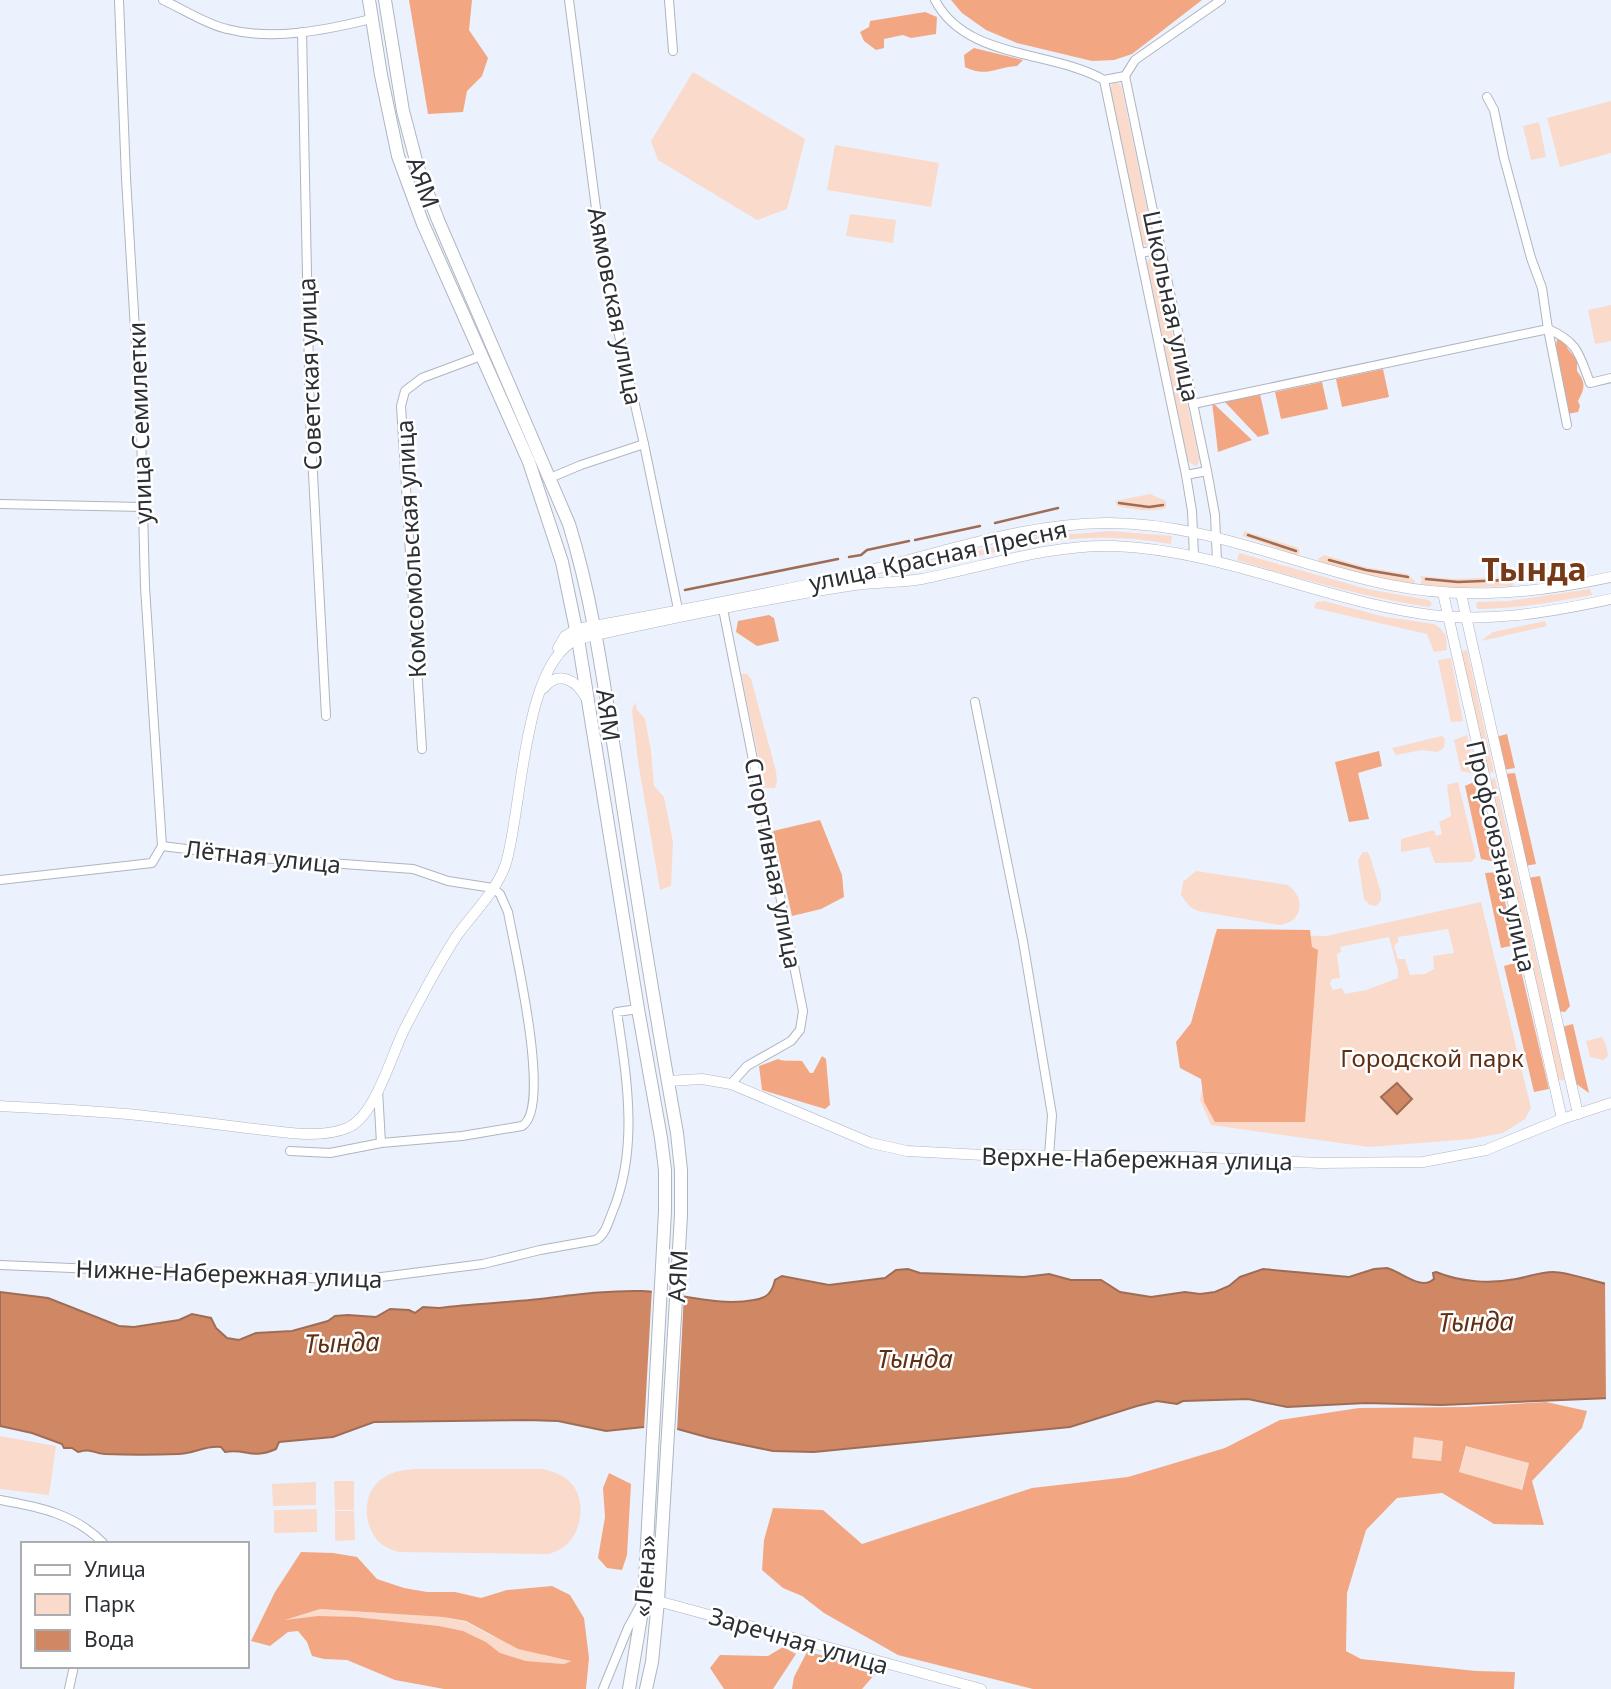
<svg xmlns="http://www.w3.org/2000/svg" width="1611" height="1689" viewBox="0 0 1611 1689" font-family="'Noto Sans',sans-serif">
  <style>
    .green { fill: #fadacb; fill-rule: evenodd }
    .forest { fill: #f2a782; fill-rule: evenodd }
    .water { fill: #d08864; stroke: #9f6d55; stroke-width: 2 }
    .pier { fill: #ebf2fd }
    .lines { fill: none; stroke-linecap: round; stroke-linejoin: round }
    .stream { stroke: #9f6d55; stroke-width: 2.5 }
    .minor-casing { stroke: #afb5c0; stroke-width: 10 }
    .tertiary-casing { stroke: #afb5c0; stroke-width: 11 }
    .trunk-casing { stroke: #afb5c0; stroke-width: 14 }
    .minor { stroke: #fff; stroke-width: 8 }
    .tertiary { stroke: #fff; stroke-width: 10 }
    .trunk { stroke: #fff; stroke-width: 12 }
    .labels { text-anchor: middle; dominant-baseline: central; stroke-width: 5; stroke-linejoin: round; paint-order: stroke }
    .street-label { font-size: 24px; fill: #2c2f33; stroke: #fff }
    .park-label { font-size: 24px; fill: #5f2f15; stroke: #fff }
    .water-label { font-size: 26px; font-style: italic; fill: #5f2f15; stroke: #fff }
    .district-label { font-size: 32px; font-weight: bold; fill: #783916; stroke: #fff }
  </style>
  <rect width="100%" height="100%" fill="#ebf2fd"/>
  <g class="green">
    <polygon points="693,72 805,139 787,209 757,220 658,160 651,141"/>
    <polygon points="1114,81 1121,85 1154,241 1150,247 1143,244 1110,88"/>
    <polygon points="1611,101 1611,153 1560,167 1547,118"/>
    <polygon points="1539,122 1546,157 1531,160 1523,126"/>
    <polygon points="835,145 939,163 931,207 827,190"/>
    <polygon points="850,214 896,220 893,243 846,236"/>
    <polygon points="1150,257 1157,262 1199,459 1198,465 1195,466 1188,461 1147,263"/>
    <polygon points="1611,305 1611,341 1595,344 1588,310"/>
    <path d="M 1150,494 L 1166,501 L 1166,508 C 1150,513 1133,509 1117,506 L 1115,501 Z"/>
    <path d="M 1110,531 L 1172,536 L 1171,544 C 1152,541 1132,538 1112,538 C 1050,535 987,555 927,568 L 924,566 L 925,563 L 1037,537 Z"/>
    <polygon points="1244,531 1299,548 1300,554 1295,555 1243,536"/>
    <path d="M 1239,553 L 1367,589 L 1429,600 L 1432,604 L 1429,607 C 1364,597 1301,579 1237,560 Z"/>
    <polygon points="1324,555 1365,567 1407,574 1415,581 1414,584 1373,578 1320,563 1318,559"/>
    <polygon points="1420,576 1453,579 1507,577 1512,578 1513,586 1453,588 1420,584 1422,580"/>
    <path d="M 1590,589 L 1592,595 C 1554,602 1516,609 1478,609 L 1476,607 L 1477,602 L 1509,601 Z"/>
    <polygon points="1324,601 1385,617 1434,624 1441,629 1446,636 1447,650 1434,652 1427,634 1314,608 1316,602"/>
    <polygon points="1545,621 1547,626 1481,641 1493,632"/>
    <polygon points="1467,650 1494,772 1488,773 1461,652"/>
    <polygon points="1451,658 1463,721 1451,722 1438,660"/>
    <polygon points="741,674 747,674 751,679 776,771 777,781 775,788 765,788"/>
    <polygon points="635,702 637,710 645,719 651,751 654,786 664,797 673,842 671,886 660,890 638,761 632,711"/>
    <polygon points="1467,735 1476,774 1461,771 1454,740"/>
    <polygon points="1442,736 1445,739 1444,748 1437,752 1422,750 1396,755 1392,748"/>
    <polygon points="1495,778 1564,1077 1563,1081 1558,1079 1489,780"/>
    <polygon points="1458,782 1476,857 1471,862 1435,863 1429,847 1401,852 1401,839 1434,830 1436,836 1442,834 1439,822 1451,816 1447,785"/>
    <polygon points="1363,852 1367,852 1370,856 1381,893 1381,900 1376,906 1370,905 1364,899 1358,860"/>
    <path d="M 1196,871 L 1288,885 C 1306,898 1303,923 1279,925 L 1198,911 L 1190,907 L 1181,895 L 1183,882 Z"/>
    <path d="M 1481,902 L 1531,1108 L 1525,1119 L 1503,1133 L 1471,1139 L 1369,1147 L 1211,1125 L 1200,1100 L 1204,1078 L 1192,1029 L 1215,933 L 1326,936 ZM 1448,929 L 1454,953 L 1433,956 L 1434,969 L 1425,974 L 1410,975 L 1405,959 L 1398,959 L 1394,946 L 1398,942 L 1398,937 ZM 1389,937 L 1398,970 L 1398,978 L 1366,990 L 1345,994 L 1342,988 L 1333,990 L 1330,984 L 1332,979 L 1340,978 L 1337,954 L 1341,952 L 1340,947 Z"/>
    <polygon points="1602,1037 1606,1045 1608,1056 1603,1060 1590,1057 1586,1041"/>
    <polygon points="0,1436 56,1446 49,1495 0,1489"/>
    <polygon points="1414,1437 1443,1440 1441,1461 1411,1458"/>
    <polygon points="1467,1445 1529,1463 1521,1490 1459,1472"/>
    <path d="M 415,1469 L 543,1469 C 552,1472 562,1474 569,1481 C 587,1497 583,1532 564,1547 C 560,1550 554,1552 549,1554 L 398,1552 C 389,1549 380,1545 375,1537 C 362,1519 364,1490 383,1478 C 393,1471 403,1470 415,1469 Z"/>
    <polygon points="334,1481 354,1481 354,1510 335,1510"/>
    <polygon points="316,1482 316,1505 273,1506 272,1484"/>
    <polygon points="317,1509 317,1532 274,1533 274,1510"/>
    <polygon points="335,1511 354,1511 355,1540 335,1541"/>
    <polygon points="320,1609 443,1617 466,1622 492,1636 547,1656 572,1660 564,1664 526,1661 500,1653 486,1642 463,1631 439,1626 356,1617 279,1622"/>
  </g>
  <g class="forest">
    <polygon points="409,0 472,0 469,30 488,58 482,76 467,91 463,112 428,114"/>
    <polygon points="951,0 1202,0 1132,54 1114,60 1092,61 1017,43 986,30 962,13"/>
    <polygon points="925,12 937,17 936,34 911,38 903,35 884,39 884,48 876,50 864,41 860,32 869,27 870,21"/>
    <path d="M 974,48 L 1023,60 L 1017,66 C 995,67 987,78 965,67 L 964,55 Z"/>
    <path d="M 1563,338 L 1568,349 L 1577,360 L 1577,371 C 1586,383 1585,388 1578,401 L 1580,406 L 1578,412 L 1567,414 L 1555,352 L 1557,339 Z"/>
    <polygon points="1383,369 1389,397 1342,407 1336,379"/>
    <polygon points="1322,382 1328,409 1281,419 1275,392"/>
    <polygon points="1260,394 1269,434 1258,437 1224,401"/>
    <polygon points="1212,402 1252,440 1218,452"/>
    <polygon points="769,615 774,618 779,641 757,646 736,632 738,621"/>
    <polygon points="1507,734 1515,768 1503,770 1496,737"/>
    <polygon points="1379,751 1382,766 1358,773 1369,819 1349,822 1335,762"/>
    <polygon points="1515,773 1536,864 1525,866 1504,774"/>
    <polygon points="1474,782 1496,862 1481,859 1465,786"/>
    <polygon points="820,820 842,875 844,897 821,909 792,916 773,831"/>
    <polygon points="1498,872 1515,945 1501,948 1485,873"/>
    <polygon points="1540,876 1570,1006 1565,1012 1558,1011 1528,878"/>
    <polygon points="1217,929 1310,930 1312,947 1318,950 1305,1122 1215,1122 1204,1102 1201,1079 1180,1068 1176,1042 1191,1023"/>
    <polygon points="1519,962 1549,1089 1534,1092 1504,966"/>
    <polygon points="1573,1024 1589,1093 1575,1083 1562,1027"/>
    <path d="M 822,1056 L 826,1059 L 830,1105 L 825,1109 L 762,1090 L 759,1066 L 778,1059 C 785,1062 794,1060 802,1061 L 810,1073 L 813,1073 Z"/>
    <path d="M 1546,1402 L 1587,1411 L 1582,1428 L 1532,1481 L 1544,1525 L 1494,1524 L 1442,1493 L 1397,1498 L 1366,1530 L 1347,1593 L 1346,1651 L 1361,1659 L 1476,1671 L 1515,1672 L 1514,1689 L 1033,1689 L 898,1655 L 824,1613 L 802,1596 L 783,1588 L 762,1570 L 764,1540 L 773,1508 L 823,1510 L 862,1544 L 1032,1488 L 1128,1477 L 1225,1448 L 1280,1420 L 1359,1408 L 1465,1407 ZM 1414,1437 L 1443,1441 L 1441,1461 L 1412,1458 ZM 1466,1446 L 1529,1463 L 1522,1490 L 1459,1472 Z"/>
    <polygon points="609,1473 631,1484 627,1555 622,1570 607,1568 598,1558 605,1517 603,1488"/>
    <path d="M 301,1552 L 333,1553 L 357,1557 L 377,1579 L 404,1588 L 427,1592 L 455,1592 L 481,1598 L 507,1590 L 552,1586 L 570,1595 L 584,1618 L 589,1658 L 586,1689 L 444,1689 L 395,1680 L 347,1660 L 324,1659 L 312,1656 L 307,1642 L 298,1631 L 288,1632 L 270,1646 L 251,1641 L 275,1592 ZM 320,1609 L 443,1617 L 466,1621 L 518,1649 L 571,1661 L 564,1664 L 526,1661 L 500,1653 L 486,1642 L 463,1631 L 439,1626 L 356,1617 L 318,1616 L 285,1620 Z"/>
    <polygon points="783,1647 796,1654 773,1689 724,1689 710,1668 720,1655 768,1656"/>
    <polygon points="807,1652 840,1659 876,1673 862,1689 792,1689 794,1677"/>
  </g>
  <g class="water">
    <polygon points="1397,1083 1412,1099 1397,1114 1381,1097"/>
    <path d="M 1387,1268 C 1402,1272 1421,1291 1434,1279 L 1433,1273 L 1436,1272 C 1460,1282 1490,1284 1516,1279 C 1529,1277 1539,1272 1553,1272 C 1569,1272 1594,1282 1611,1285 L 1611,1398 L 1441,1405 L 1366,1403 L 1287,1407 L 1248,1399 L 1183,1401 L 1177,1404 L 1157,1401 L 1137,1406 L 1070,1427 L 814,1452 L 773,1451 L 710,1438 L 663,1425 L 606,1431 L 558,1421 L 527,1420 L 374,1422 L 333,1437 L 279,1442 L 276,1449 C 251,1460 246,1448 225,1452 L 221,1447 C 205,1445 194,1454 178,1454 C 153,1455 129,1455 105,1454 C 92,1453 92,1448 78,1452 L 72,1448 L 64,1448 L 62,1444 L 32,1433 L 0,1426 L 0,1292 L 48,1298 L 119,1326 L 134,1327 L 179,1320 L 192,1314 L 211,1318 L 216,1328 L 227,1338 L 239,1340 L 256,1333 L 292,1331 L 328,1321 L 335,1316 L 348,1315 L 376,1317 L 390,1309 L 409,1310 L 415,1313 L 423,1307 L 439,1308 C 469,1304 499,1303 530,1300 C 567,1296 605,1290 642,1291 C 679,1293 716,1307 754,1300 C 767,1298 772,1293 775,1280 L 782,1276 L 829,1285 L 885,1278 L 896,1270 L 908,1269 L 920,1273 L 1024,1277 L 1049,1274 L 1071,1280 L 1101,1280 L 1120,1292 L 1151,1297 L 1185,1292 L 1200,1294 L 1215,1292 L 1229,1286 L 1240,1277 L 1263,1269 L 1349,1277 L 1374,1269 Z"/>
  </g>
  <g class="pier">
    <polygon points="1605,1280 1611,1282 1611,1401 1606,1402"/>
    <polygon points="652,1288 673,1289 684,1293 677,1432 663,1429 644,1430"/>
  </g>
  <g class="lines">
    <g class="stream">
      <polyline points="1119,503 1149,507 1163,505"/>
      <polyline points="995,523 1058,508"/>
      <polyline points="1248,535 1296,551"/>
      <polyline points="915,540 980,526"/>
      <polyline points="849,557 861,555 867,550 909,541"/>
      <polyline points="1329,560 1366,570 1408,577"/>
      <polyline points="1426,579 1458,582 1507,580"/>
      <polyline points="685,590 838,559"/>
    </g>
    <defs>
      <g id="minor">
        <polyline points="119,0 126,178 141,431 145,587 162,846"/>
        <path d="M 163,0 C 183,9 205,24 227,29 C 273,41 326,30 371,19"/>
        <polyline points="569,0 604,270 644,444 678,609"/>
        <polyline points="669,0 673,51"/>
        <path d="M 935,0 C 966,60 1052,50 1104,80 L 1125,76 L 1135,60 L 1221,0"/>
        <polyline points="302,32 310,418 326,716"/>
        <polyline points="1125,76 1207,471 1215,515 1217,561"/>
        <polyline points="1104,80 1186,475 1192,511 1194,556"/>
        <polyline points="1487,97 1494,110 1504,158 1531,258 1542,288 1548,329 1567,425"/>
        <polyline points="1141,253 1160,249"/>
        <path d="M 1193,404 L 1548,329 C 1578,342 1579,354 1590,383 L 1611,378"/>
        <polyline points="1186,475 1207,471"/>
        <polyline points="550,478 581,465 644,444"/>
        <polyline points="0,504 143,507"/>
        <polyline points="723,609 803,1011 800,1030 791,1041 747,1066 731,1084"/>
        <polyline points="975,702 1023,941 1052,1115 1049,1156"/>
        <polyline points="422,749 401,406 405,391 422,378 481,356"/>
        <path d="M 162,846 L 260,858 L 413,869 L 448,881 L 493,888 L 500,894 L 508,912 C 514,946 553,1109 522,1126 L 462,1136 L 381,1143 L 330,1153 L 290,1151"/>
        <polyline points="0,880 152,863 162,846"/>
        <polyline points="378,1090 381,1143"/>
        <path d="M 0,1265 L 358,1280 L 483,1264 L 540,1250 L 596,1240 C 605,1235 608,1223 612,1213 C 639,1149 627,1079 617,1012 L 638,1009"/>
        <path d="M 0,1500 C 39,1507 76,1514 104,1544"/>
        <polyline points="69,1689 74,1666"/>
        <polyline points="603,1689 628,1628 640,1606"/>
      </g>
      <g id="tertiary">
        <polyline points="1443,593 1562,1119"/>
        <polyline points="1461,594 1578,1114"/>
        <path d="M 558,648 L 565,636 L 577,629 C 667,613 758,596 847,576 C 933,556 1017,524 1106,523 C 1205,522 1295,566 1390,585 C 1464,600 1538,593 1611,577"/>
        <path d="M 544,688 C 559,669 577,681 586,698"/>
        <polyline points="668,1081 702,1079 731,1084 871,1143 907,1151 983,1155 1193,1157 1320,1163 1423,1162 1486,1150 1562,1119 1611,1103"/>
        <path d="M 0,1106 C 42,1108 85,1110 127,1114 C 167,1118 207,1123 247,1128 C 278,1131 318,1140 347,1128 C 375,1117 391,1056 404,1030 C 420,999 437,966 456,937 C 472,914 497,891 506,863 C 522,811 523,660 578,639 C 667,619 758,600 848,586 C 872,582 897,583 922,579 C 985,567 1048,544 1114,546 C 1219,550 1315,597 1417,613 C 1483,624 1547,613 1611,599"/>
        <polyline points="654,1600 981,1689"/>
      </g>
      <g id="trunk">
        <polyline points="369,0 381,75 398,156 423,224 529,462 562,562 578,639 638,1009 661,1138 665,1170 665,1211 644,1599 629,1689"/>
        <path d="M 385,0 L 403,111 L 418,168 L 438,220 L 569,524 C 595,608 605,694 619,780 C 637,898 656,1016 677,1133 L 681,1170 L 681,1215 L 658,1601 L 652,1662 L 646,1689"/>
      </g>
    </defs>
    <use href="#minor" class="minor-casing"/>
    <use href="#tertiary" class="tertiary-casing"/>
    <use href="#trunk" class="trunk-casing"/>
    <use href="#minor" class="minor"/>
    <use href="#tertiary" class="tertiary"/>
    <use href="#trunk" class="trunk"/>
  </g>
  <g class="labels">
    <g class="street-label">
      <text transform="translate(424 182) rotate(70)">АЯМ</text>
      <text transform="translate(616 306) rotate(79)">Аямовская улица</text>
      <text transform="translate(1172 306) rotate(78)">Школьная улица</text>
      <text transform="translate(309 374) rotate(-92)">Советская улица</text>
      <text transform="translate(139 423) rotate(-92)">улица Семилетки</text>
      <text transform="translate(410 549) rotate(-93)">Комсомольская улица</text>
      <text transform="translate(938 555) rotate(-12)">улица Красная Пресня</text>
      <text transform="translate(609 715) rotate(82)">АЯМ</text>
      <text transform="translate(263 856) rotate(6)">Лётная улица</text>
      <text transform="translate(1502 856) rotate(77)">Профсоюзная улица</text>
      <text transform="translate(774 863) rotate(79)">Спортивная улица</text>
      <text transform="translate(1137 1158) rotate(1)">Верхне-Набережная улица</text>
      <text transform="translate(229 1273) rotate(2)">Нижне-Набережная улица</text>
      <text transform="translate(677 1276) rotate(-87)">АЯМ</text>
      <text transform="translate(644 1576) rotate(-86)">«Лена»</text>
      <text transform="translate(799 1640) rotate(16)">Заречная улица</text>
    </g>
    <g class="park-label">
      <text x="1432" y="1057">Городской парк</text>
    </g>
    <g class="water-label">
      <text transform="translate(1476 1321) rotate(-1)">Тында</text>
      <text transform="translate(342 1342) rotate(-2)">Тында</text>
      <text x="915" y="1358">Тында</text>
    </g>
    <g class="district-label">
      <text x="1534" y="568">Тында</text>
    </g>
  </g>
  <rect x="21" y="1542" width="228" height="126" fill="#ffffff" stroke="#abacad" stroke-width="2"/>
  <rect x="35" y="1565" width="35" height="10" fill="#ffffff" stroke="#abacad" stroke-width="2"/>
  <text x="84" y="1577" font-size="21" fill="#2c2f33">Улица</text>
  <rect x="35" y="1594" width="35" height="21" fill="#fadacb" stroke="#abacad" stroke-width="2"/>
  <text x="84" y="1612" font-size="21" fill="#2c2f33">Парк</text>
  <rect x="35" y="1630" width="35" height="21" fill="#d08864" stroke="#abacad" stroke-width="2"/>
  <text x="84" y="1647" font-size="21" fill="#2c2f33">Вода</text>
</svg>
